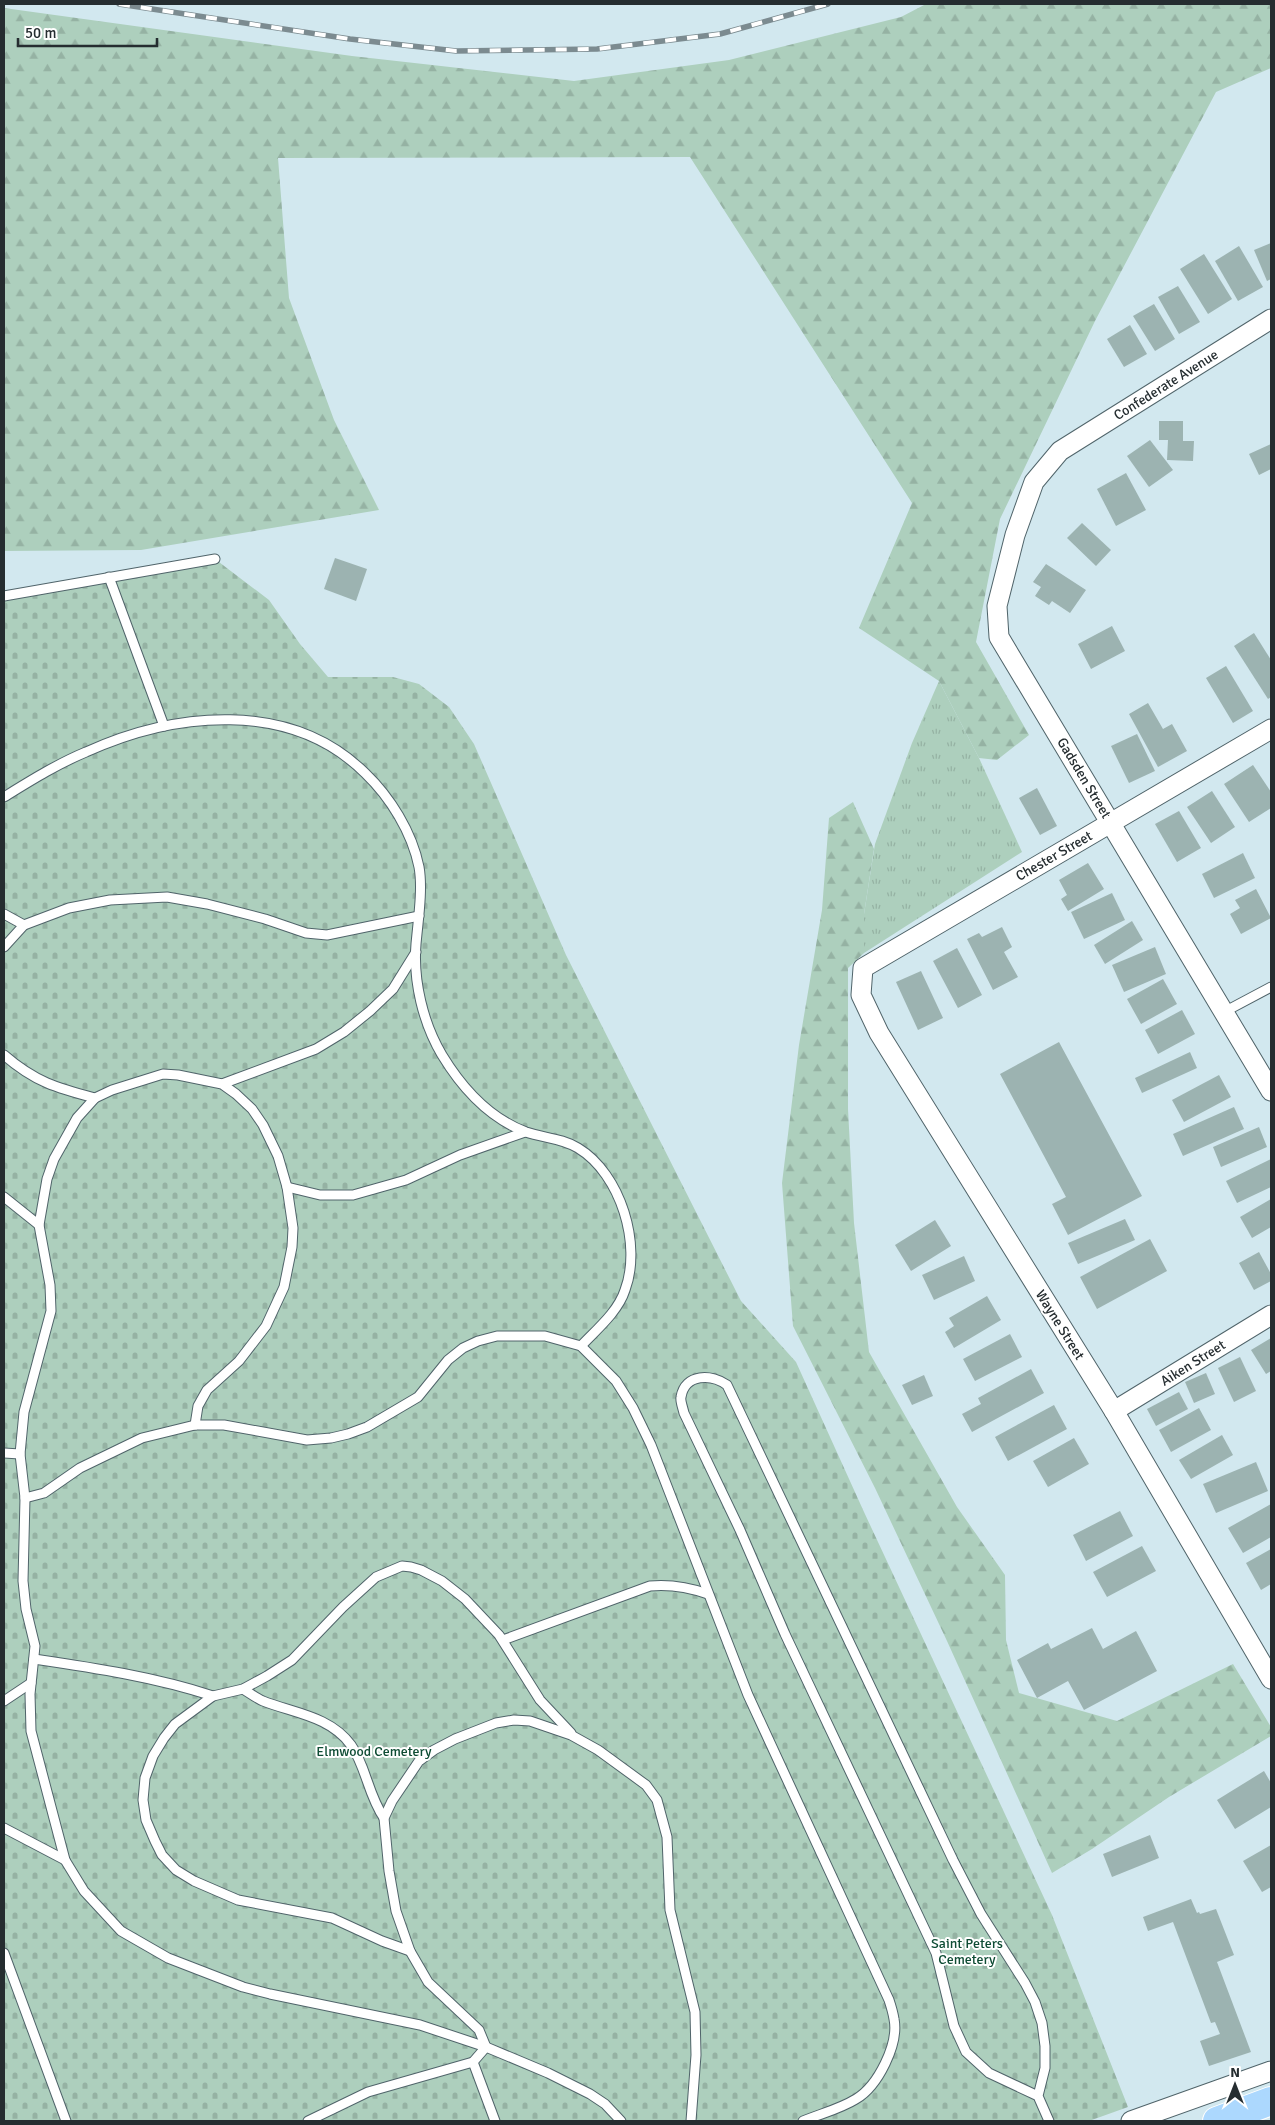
<svg xmlns="http://www.w3.org/2000/svg" width="1275" height="2125" viewBox="0 0 1275 2125" font-family="Signika,sans-serif">
  <style>
    .grass { fill: url(#grass-tufts) }
    .forest { fill: url(#forest-firs) }
    .cemetery { fill: url(#cemetery-stones) }
    .building { fill: #9cb3b1 }
    .lines { fill: none; stroke-linecap: round; stroke-linejoin: round }
    .lane-casing { stroke: #50646a; stroke-width: 11 }
    .street-casing { stroke: #50646a; stroke-width: 21 }
    .highway-casing { stroke: #fff; stroke-width: 30 }
    .lane { stroke: #fff; stroke-width: 9 }
    .street { stroke: #fff; stroke-width: 19 }
    .highway { stroke: #acd8fe; stroke-width: 28 }
    .rail-casing { stroke: #7c8b90; stroke-width: 5.5 }
    .rail { stroke: #fff; stroke-width: 4; stroke-dasharray: 11; stroke-linecap: butt }
    .labels { text-anchor: middle; dominant-baseline: central; stroke-width: 4; stroke-linejoin: round; paint-order: stroke }
    .street-label { font-size: 14px; fill: #252d30; stroke: #fff }
    .park-label { font-size: 14px; fill: #0e4c34; stroke: #fff }
  </style>
  <defs>
    <pattern id="grass-tufts" width="24" height="20" patternUnits="userSpaceOnUse" patternTransform="scale(1.25)"><rect width="24" height="20" fill="#adcfbd"/><path d="M3 7l-1-3M5 7V3M7 7l1-3M15 17l-1-3M17 17v-4M19 17l1-3" fill="none" stroke="#95b2a3"/></pattern>
    <pattern id="forest-firs" width="22" height="20" patternUnits="userSpaceOnUse" patternTransform="scale(1.25)"><rect width="22" height="20" fill="#adcfbd"/><path d="M5 1l3.5 6h-7zM16 11l3.5 6h-7z" fill="#95b2a3"/></pattern>
    <pattern id="cemetery-stones" width="16" height="16" patternUnits="userSpaceOnUse" patternTransform="scale(1.25)"><rect width="16" height="16" fill="#adcfbd"/><path d="M2 7V4a2 2 0 0 1 4 0v3zM10 15v-3a2 2 0 0 1 4 0v3z" fill="#95b2a3"/></pattern>
  </defs>
  <rect width="100%" height="100%" fill="#d2e8ef"/>
  <polygon class="grass" points="939,681 979,758 1022,852 864,953 864,914 875,844 912,743"/>
  <g class="forest">
    <polygon points="926,4 1271,4 1271,68 1216,92 1095,321 1000,519 976,642 1029,735 997,760 979,758 939,681 859,628 912,503 690,157 278,158 289,298 334,420 379,510 141,550 4,551 4,8 352,56 574,81 729,60 901,17"/>
    <polygon points="853,802 874,849 864,914 864,953 848,968 848,1109 854,1223 869,1352 957,1507 1005,1575 1006,1640 1019,1693 1117,1721 1233,1664 1271,1727 1271,1736 1169,1797 1092,1849 1052,1873 947,1641 875,1488 793,1326 782,1183 799,1045 822,910 829,818"/>
  </g>
  <polygon class="cemetery" points="215,559 269,600 300,644 328,677 393,677 419,684 449,707 474,744 566,955 741,1301 796,1362 864,1512 1052,1915 1128,2107 1089,2121 4,2121 4,596"/>
  <g class="building">
    <polygon points="1271,243 1271,279 1267,281 1254,250"/>
    <polygon points="1239,246 1263,287 1238,301 1215,261"/>
    <polygon points="1204,254 1232,299 1208,314 1180,269"/>
    <polygon points="1178,286 1200,322 1179,334 1158,297"/>
    <polygon points="1154,304 1175,339 1155,351 1133,316"/>
    <polygon points="1130,325 1147,354 1124,367 1107,339"/>
    <polygon points="1159,421 1183,421 1183,441 1194,441 1193,461 1167,460 1168,440 1159,440"/>
    <polygon points="1150,440 1173,470 1149,487 1127,456"/>
    <polygon points="1271,444 1271,469 1259,475 1249,454"/>
    <polygon points="1126,473 1146,510 1116,526 1097,489"/>
    <polygon points="1082,523 1111,550 1096,566 1067,538"/>
    <polygon points="335,558 367,569 356,601 324,589"/>
    <polygon points="1046,564 1086,590 1070,613 1052,601 1049,605 1035,596 1041,587 1033,582"/>
    <polygon points="1112,626 1125,651 1091,669 1078,644"/>
    <polygon points="1254,633 1271,660 1271,697 1268,699 1234,646"/>
    <polygon points="1226,666 1253,711 1233,723 1206,678"/>
    <polygon points="1148,703 1163,729 1172,724 1187,751 1158,767 1129,714"/>
    <polygon points="1137,734 1155,771 1129,783 1111,746"/>
    <polygon points="1253,765 1271,792 1271,808 1249,822 1224,784"/>
    <polygon points="1037,788 1057,826 1040,835 1019,798"/>
    <polygon points="1212,791 1235,827 1211,843 1187,807"/>
    <polygon points="1179,811 1201,848 1177,862 1155,824"/>
    <polygon points="1243,853 1255,878 1214,898 1202,874"/>
    <polygon points="1088,863 1104,889 1068,911 1061,899 1067,895 1059,880"/>
    <polygon points="1256,889 1271,918 1241,934 1230,914 1240,908 1235,900"/>
    <polygon points="1112,893 1125,920 1084,939 1071,912"/>
    <polygon points="1132,921 1143,940 1105,964 1094,945"/>
    <polygon points="1002,927 1012,947 1004,952 1018,977 993,990 967,939 979,933 982,937"/>
    <polygon points="1155,947 1166,974 1124,992 1112,965"/>
    <polygon points="957,948 982,995 958,1008 933,961"/>
    <polygon points="921,971 943,1018 918,1030 896,982"/>
    <polygon points="1163,979 1177,1004 1141,1024 1127,999"/>
    <polygon points="1182,1010 1195,1034 1158,1054 1145,1030"/>
    <polygon points="1059,1042 1142,1196 1068,1235 1052,1204 1066,1197 1000,1074"/>
    <polygon points="1190,1052 1197,1068 1142,1093 1135,1078"/>
    <polygon points="1219,1075 1231,1097 1184,1122 1172,1100"/>
    <polygon points="1234,1107 1244,1129 1183,1156 1173,1134"/>
    <polygon points="1259,1127 1267,1147 1221,1167 1213,1147"/>
    <polygon points="1271,1159 1271,1187 1237,1203 1226,1181"/>
    <polygon points="1271,1199 1271,1227 1252,1238 1240,1217"/>
    <polygon points="1125,1219 1135,1240 1078,1264 1068,1243"/>
    <polygon points="935,1220 951,1246 911,1271 895,1245"/>
    <polygon points="1150,1239 1167,1271 1097,1309 1080,1277"/>
    <polygon points="1259,1252 1271,1274 1271,1281 1254,1290 1239,1263"/>
    <polygon points="964,1256 975,1281 934,1300 922,1275"/>
    <polygon points="987,1296 1001,1320 954,1348 945,1332 954,1326 949,1318"/>
    <polygon points="1010,1334 1022,1357 975,1381 963,1359"/>
    <polygon points="1271,1338 1271,1371 1266,1374 1251,1350"/>
    <polygon points="1240,1357 1256,1391 1234,1402 1218,1368"/>
    <polygon points="1031,1369 1044,1393 972,1432 962,1414 981,1404 978,1398"/>
    <polygon points="1206,1373 1215,1394 1194,1403 1185,1382"/>
    <polygon points="924,1375 933,1396 912,1405 902,1385"/>
    <polygon points="1179,1392 1188,1409 1156,1426 1147,1409"/>
    <polygon points="1054,1405 1067,1429 1008,1461 995,1437"/>
    <polygon points="1199,1408 1211,1430 1171,1452 1159,1430"/>
    <polygon points="1222,1435 1233,1455 1191,1479 1179,1460"/>
    <polygon points="1074,1438 1089,1464 1048,1487 1033,1461"/>
    <polygon points="1256,1462 1268,1491 1216,1513 1203,1484"/>
    <polygon points="1271,1504 1271,1537 1243,1553 1228,1528"/>
    <polygon points="1120,1511 1133,1536 1086,1561 1073,1535"/>
    <polygon points="1142,1546 1156,1571 1107,1597 1093,1572"/>
    <polygon points="1271,1549 1271,1584 1261,1590 1246,1563"/>
    <polygon points="1092,1628 1103,1649 1136,1631 1157,1671 1084,1710 1068,1681 1037,1698 1017,1660 1048,1643 1051,1649"/>
    <polygon points="1264,1771 1271,1783 1271,1807 1235,1829 1217,1800"/>
    <polygon points="1150,1835 1159,1858 1112,1877 1103,1854"/>
    <polygon points="1271,1845 1271,1887 1262,1892 1243,1861"/>
    <polygon points="1191,1899 1197,1913 1199,1912 1200,1914 1216,1909 1234,1955 1217,1962 1251,2052 1209,2066 1200,2041 1220,2034 1215,2022 1211,2023 1173,1922 1148,1931 1143,1917"/>
  </g>
  <g class="lines">
    <defs>
      <g id="lane">
        <polyline points="109,577 164,726"/>
        <polyline points="4,596 215,559"/>
        <path d="M 4,797 C 30,781 57,764 86,752 C 174,712 290,699 365,773 C 390,797 412,832 419,867 C 423,889 418,921 416,944 C 413,981 423,1023 442,1055 C 462,1088 489,1118 526,1132 C 543,1138 562,1138 578,1148 C 621,1174 642,1245 625,1290 C 618,1312 596,1330 581,1346"/>
        <polyline points="4,914 24,925"/>
        <polyline points="4,947 24,925 69,908 110,900 167,897 207,904 265,919 306,933 327,935 419,916"/>
        <polyline points="1224,1012 1271,987"/>
        <path d="M 4,1055 C 35,1082 57,1088 95,1098"/>
        <polyline points="222,1084 316,1049 344,1032 370,1011 393,989 416,952"/>
        <polyline points="287,1187 320,1195 353,1195 406,1180 460,1155 525,1132"/>
        <polyline points="4,1197 39,1225"/>
        <polyline points="195,1425 198,1406 207,1390 239,1361 266,1326 284,1287 292,1247 293,1228 287,1187 278,1156 263,1125 252,1109 236,1094 222,1084 178,1075 163,1074 112,1090 95,1098 77,1118 54,1159 47,1179 39,1225 50,1285 51,1311 24,1412 20,1454 25,1498 23,1581 26,1609 35,1646 30,1694 31,1731 65,1860 84,1891 121,1931 168,1958 243,1987 270,1994 420,2025 486,2047 548,2073 590,2094 605,2104 621,2121"/>
        <polyline points="4,1453 20,1454"/>
        <path d="M 25,1498 L 44,1493 L 80,1468 L 142,1438 L 195,1425 L 224,1425 L 307,1440 L 331,1438 L 348,1434 L 367,1427 L 418,1397 L 448,1360 L 463,1348 L 478,1341 L 497,1336 L 545,1336 L 581,1346 L 616,1381 L 633,1408 L 651,1445 L 748,1695 L 889,2000 C 891,2006 893,2013 894,2019 C 899,2044 878,2086 856,2099 C 840,2109 820,2114 803,2121"/>
        <path d="M 503,1640 L 650,1586 C 671,1584 688,1587 708,1594"/>
        <path d="M 34,1659 C 95,1668 155,1677 213,1696"/>
        <path d="M 243,1689 C 250,1693 256,1698 263,1701 C 293,1713 330,1716 351,1745 C 366,1766 368,1795 384,1818"/>
        <polyline points="4,1701 31,1683"/>
        <polyline points="4,1828 65,1860"/>
        <polyline points="410,1951 382,1941 332,1918 238,1900 194,1881 176,1870 162,1855 155,1841 146,1820 143,1800 145,1778 153,1756 164,1738 175,1724 213,1696 243,1689 267,1676 292,1660 343,1607 376,1577 402,1566 411,1567 421,1570 442,1581 465,1599 499,1635 540,1700 571,1733"/>
        <polyline points="4,1953 66,2121"/>
        <polyline points="473,2062 495,2121"/>
        <path d="M 1038,2096 L 989,2073 L 966,2052 L 954,2026 L 936,1953 L 785,1634 L 740,1530 L 684,1413 C 683,1408 680,1401 681,1397 C 685,1373 712,1374 727,1385 L 953,1860 L 981,1914 L 1025,1983 L 1035,2002 L 1042,2023 L 1045,2046 L 1045,2068 L 1038,2096 L 1049,2121"/>
        <polyline points="308,2121 368,2092 473,2062 486,2047 479,2030 428,1982 410,1951 396,1911 389,1871 384,1818 392,1801 419,1761 434,1750 455,1739 496,1723 514,1720 530,1721 571,1735 598,1750 646,1785 657,1800 667,1837 670,1910 695,2012 696,2055 691,2121"/>
      </g>
      <g id="street">
        <polyline points="1271,319 1060,451 1034,482 1015,535 997,606 999,637 1271,1091"/>
        <polyline points="1271,729 863,968 861,995 879,1033 1114,1411 1271,1679"/>
        <polyline points="1114,1411 1271,1315"/>
        <polyline points="1131,2121 1271,2071"/>
      </g>
      <polyline id="highway" points="1217,2121 1271,2101"/>
    </defs>
    <use href="#lane" class="lane-casing"/>
    <use href="#street" class="street-casing"/>
    <use href="#highway" class="highway-casing"/>
    <use href="#lane" class="lane"/>
    <use href="#street" class="street"/>
    <use href="#highway" class="highway"/>
    <defs>
      <polyline id="rail" points="119,4 350,39 456,51 597,49 720,34 828,4"/>
    </defs>
    <use href="#rail" class="rail-casing"/>
    <use href="#rail" class="rail"/>
  </g>
  <g class="labels">
    <g class="street-label">
      <text transform="translate(1166 385) rotate(-32)">Confederate Avenue</text>
      <text transform="translate(1084 778) rotate(59)">Gadsden Street</text>
      <text transform="translate(1054 856) rotate(-30)">Chester Street</text>
      <text transform="translate(1060 1325) rotate(58)">Wayne Street</text>
      <text transform="translate(1193 1363) rotate(-32)">Aiken Street</text>
    </g>
    <g class="park-label">
      <text x="374" y="1751">Elmwood Cemetery</text>
      <text x="967" y="1943">Saint Peters<tspan x="967" dy="16">Cemetery</tspan></text>
    </g>
  </g>
  <rect width="1275" height="2125" fill="none" stroke="#252d30" stroke-width="10"/>
  <g transform="translate(1235 2085)" stroke="#ffffff" stroke-width="4" paint-order="stroke">
  <path d="M0-4L9 19L0 12L-9 19Z" fill="#252d30"/>
  <text y="-8" font-size="14" font-weight="bold" text-anchor="middle" fill="#252d30">N</text>
  </g>
  <path d="M18 38v8h139v-8" fill="none" stroke="#252d30" stroke-width="2.5"/>
  <text x="25" y="38" font-size="15" fill="#252d30" stroke="#ffffff" stroke-width="4" paint-order="stroke">50 m</text>
</svg>
